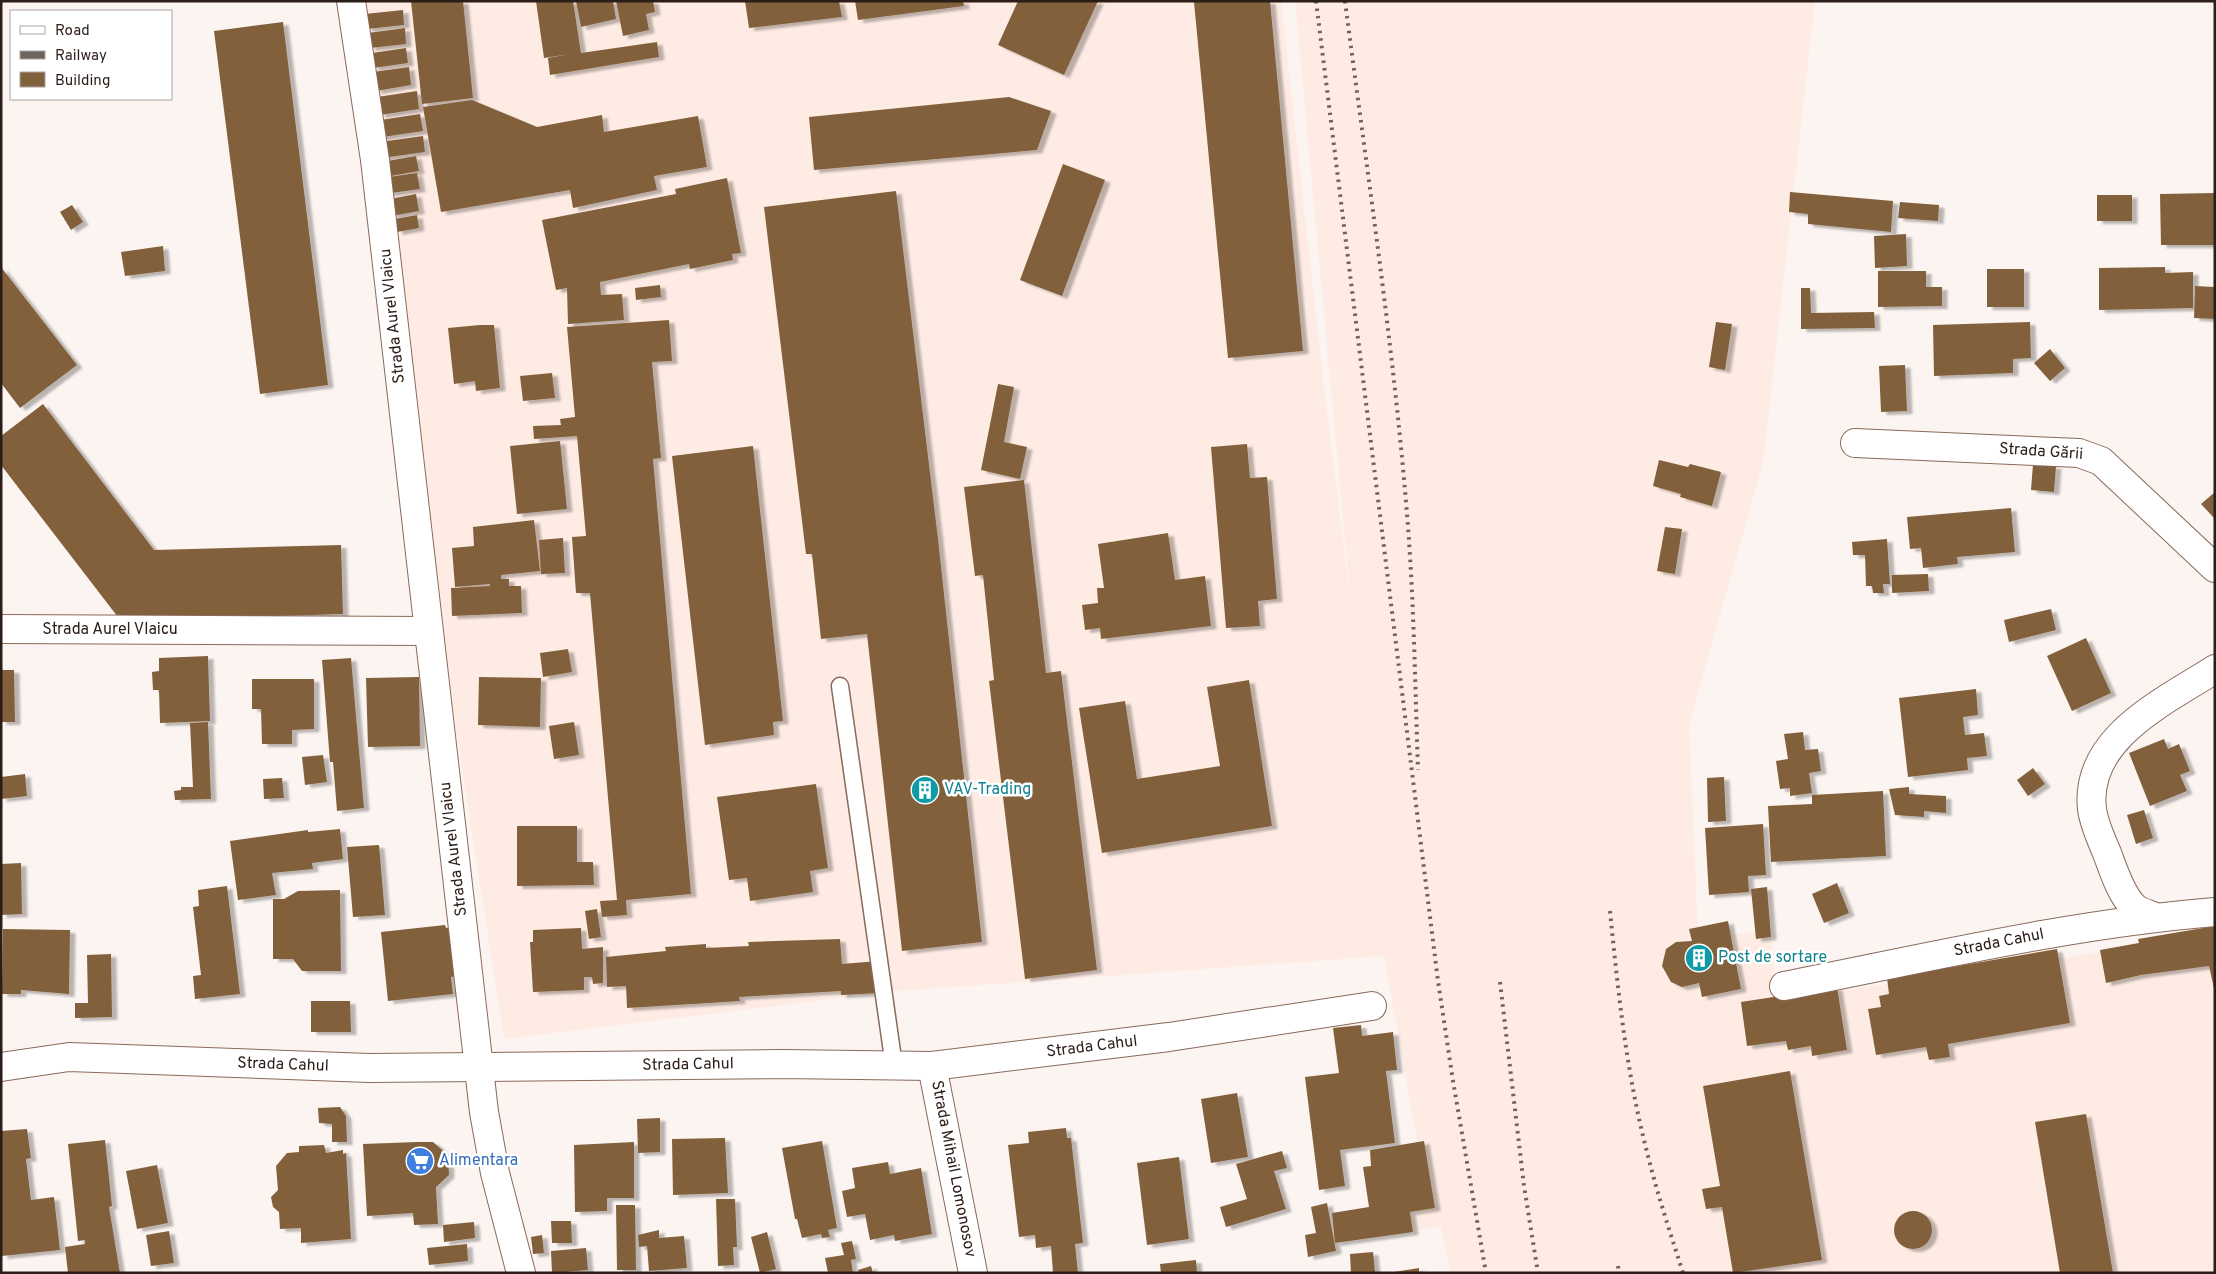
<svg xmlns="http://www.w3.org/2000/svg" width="2216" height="1274" viewBox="0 0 2216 1274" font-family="Overpass,sans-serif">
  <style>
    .built { fill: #feebe3 }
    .building { fill: #81613b; filter: url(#shadow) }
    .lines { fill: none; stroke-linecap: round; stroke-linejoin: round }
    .service-casing { stroke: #8a695a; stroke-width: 19 }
    .minor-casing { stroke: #8a695a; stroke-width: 30 }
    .service { stroke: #fff; stroke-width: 16 }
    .minor { stroke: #fff; stroke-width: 28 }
    .rail { stroke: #6f635e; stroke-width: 4; stroke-dasharray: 2.5 5; stroke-linecap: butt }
    .labels { text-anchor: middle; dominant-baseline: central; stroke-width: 5; stroke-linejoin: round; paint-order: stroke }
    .street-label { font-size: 16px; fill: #2b1d17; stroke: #fff }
    .culture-label { font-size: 16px; fill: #0d838f; stroke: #fff; text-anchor: start }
    .shop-label { font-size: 16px; fill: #366cbe; stroke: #fff; text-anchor: start }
  </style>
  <defs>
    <filter id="shadow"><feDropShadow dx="5.5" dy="3" stdDeviation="1" flood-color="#0004"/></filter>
  </defs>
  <rect width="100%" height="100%" fill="#fcf4f1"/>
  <polygon class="built" points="343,1 1281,1 1327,413 1351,605 1295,1 1815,1 1763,463 1689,725 1698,933 1731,929 1733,935 1770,929 1777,1000 2215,935 2215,1273 1451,1273 1441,1227 1381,1234 1420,1157 1384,956 898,991 504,1039"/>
  <g class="building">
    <polygon points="411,1 463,1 473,98 422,104"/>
    <polygon points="536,1 573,1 581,53 657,42 659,57 550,75 548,58 570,54 544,58"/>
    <polygon points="576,1 613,1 616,19 581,27"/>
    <polygon points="616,1 653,1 655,12 646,14 649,30 623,36"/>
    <polygon points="745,1 839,1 842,17 749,28"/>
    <polygon points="855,1 963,1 964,6 858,20"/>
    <polygon points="1018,1 1098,1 1064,75 998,45"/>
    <polygon points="1204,1 1270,1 1303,351 1228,358 1194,2"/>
    <polygon points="403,10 404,25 367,29 365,14"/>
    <polygon points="283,22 328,385 260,394 214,31"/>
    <polygon points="405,28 406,44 370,48 368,33"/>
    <polygon points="406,48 408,63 373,68 372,53"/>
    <polygon points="409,67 411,85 376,91 373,72"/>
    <polygon points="417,91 419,109 380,115 377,97"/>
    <polygon points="1009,97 1051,111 1037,150 814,170 809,117"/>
    <polygon points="472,100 537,127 602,115 604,132 698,116 707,167 654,176 657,190 573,208 570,190 441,212 423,107"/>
    <polygon points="420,114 423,131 376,138 374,121"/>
    <polygon points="423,136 425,152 382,158 380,142"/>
    <polygon points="416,156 419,171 385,177 382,162"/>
    <polygon points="1063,164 1105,180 1062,296 1020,280"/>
    <polygon points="417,173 420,189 384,194 382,178"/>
    <polygon points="727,178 741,253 732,254 733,260 690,269 689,264 600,282 601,295 622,294 624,320 568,324 567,288 556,290 542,220 676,194 675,189"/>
    <polygon points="896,191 938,539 982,942 902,951 867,634 821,639 812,554 806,554 764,207"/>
    <polygon points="1790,192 1893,201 1891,232 1808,224 1808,214 1789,212"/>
    <polygon points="2215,193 2215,245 2161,245 2160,194"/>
    <polygon points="416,194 419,211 392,216 390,199"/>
    <rect x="2097" y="195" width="35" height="26"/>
    <polygon points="1900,202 1939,205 1938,221 1898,218"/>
    <polygon points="72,205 83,222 71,230 60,212"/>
    <polygon points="417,215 419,228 397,232 395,219"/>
    <polygon points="1906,234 1907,266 1875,268 1874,236"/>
    <polygon points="163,246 165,271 125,276 121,252"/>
    <polygon points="1,267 77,365 20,408 1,383"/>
    <polygon points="2165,267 2165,273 2193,272 2193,308 2099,310 2099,268"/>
    <rect x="1987" y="269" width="37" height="38"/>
    <polygon points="1878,271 1926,271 1926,287 1942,287 1942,306 1878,307"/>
    <polygon points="660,285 661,297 636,300 635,288"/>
    <polygon points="2195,286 2215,287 2215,319 2194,318"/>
    <polygon points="1801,288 1810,288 1811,313 1874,312 1875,328 1801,329"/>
    <polygon points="669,320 672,361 652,362 661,458 653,459 691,894 626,900 627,915 602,917 600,901 617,900 590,593 576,593 572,537 586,536 577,436 534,439 533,426 561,425 560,419 575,417 567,327"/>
    <polygon points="1716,322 1732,324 1725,370 1709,367"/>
    <polygon points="2030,322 2031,358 2013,359 2013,373 1934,376 1933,325"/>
    <polygon points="480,325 494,325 500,388 476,391 475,381 454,384 448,328"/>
    <polygon points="2050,349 2065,368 2050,381 2034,363"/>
    <polygon points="1905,365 1907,411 1881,412 1879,366"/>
    <polygon points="552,373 555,398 523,401 520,376"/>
    <polygon points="998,384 1014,387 1004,442 1027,447 1020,479 981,470"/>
    <polygon points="43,404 154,550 341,545 343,614 121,621 1,465 1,436"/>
    <polygon points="560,441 567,509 517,514 510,446"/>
    <polygon points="1247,444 1250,478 1267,477 1277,599 1258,601 1260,626 1226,628 1211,447"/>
    <polygon points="753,446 783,721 773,722 774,735 705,745 672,456"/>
    <polygon points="1659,460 1688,467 1690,464 1721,472 1712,506 1680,497 1681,494 1653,486"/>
    <polygon points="2033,464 2056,466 2054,492 2031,490"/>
    <polygon points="1024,480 1046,673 1061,671 1097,970 1025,979 989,681 994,680 983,575 975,576 964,487"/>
    <polygon points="2215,492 2215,519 2201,504"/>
    <polygon points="2011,508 2015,552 1957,557 1958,564 1923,568 1921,548 1910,549 1907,517"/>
    <polygon points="534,520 540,571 501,575 501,579 509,579 509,586 521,586 522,613 452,616 451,588 490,586 490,584 455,587 452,548 474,546 473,527"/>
    <polygon points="1665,527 1682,529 1675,574 1657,571"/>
    <polygon points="1168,533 1175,580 1205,576 1211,626 1101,639 1100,628 1085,630 1082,605 1098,603 1097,588 1104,588 1098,544"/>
    <polygon points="563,538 565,573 541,574 539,540"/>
    <polygon points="1887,539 1890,584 1883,584 1884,593 1873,593 1872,586 1866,586 1865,555 1853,555 1852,542"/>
    <polygon points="1928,574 1929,591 1892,593 1892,575"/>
    <polygon points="2051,609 2056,630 2009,642 2004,620"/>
    <polygon points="2086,638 2111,693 2072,711 2047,656"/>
    <polygon points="568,649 572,672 543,677 540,653"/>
    <polygon points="208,656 210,721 160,723 159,690 153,690 152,672 159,671 159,658"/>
    <polygon points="351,658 364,808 337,811 333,762 330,762 322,660"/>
    <polygon points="1,670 14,670 15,722 1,722"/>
    <polygon points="419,677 420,746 368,747 366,678"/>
    <polygon points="479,677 541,678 540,727 478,725"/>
    <polygon points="252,679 314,679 314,729 292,730 292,744 262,744 261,709 252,709"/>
    <polygon points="1249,680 1272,826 1102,853 1079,708 1125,701 1137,779 1220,766 1207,687"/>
    <polygon points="1976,689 1978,715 1963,717 1965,735 1984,733 1987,756 1967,758 1968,770 1908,777 1899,698"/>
    <polygon points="208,722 211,799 175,800 174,791 181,790 181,787 193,787 190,723"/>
    <polygon points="574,722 579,755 554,759 549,726"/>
    <polygon points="1803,732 1805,750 1818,749 1821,771 1809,773 1812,793 1790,796 1790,788 1780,789 1776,761 1788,759 1784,734"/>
    <polygon points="2164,739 2168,749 2179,744 2190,771 2180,775 2187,791 2150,806 2129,753"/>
    <polygon points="323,755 327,782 305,785 302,757"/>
    <polygon points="2033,768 2045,784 2028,796 2017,780"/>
    <polygon points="25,774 27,796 1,799 1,777"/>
    <polygon points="1724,777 1726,821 1708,822 1707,778"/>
    <polygon points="282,778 284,798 264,799 263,779"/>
    <polygon points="816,784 828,868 810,871 813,892 750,901 747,878 729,880 717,797"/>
    <polygon points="1909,787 1909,794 1946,796 1946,813 1924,811 1924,817 1895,815 1889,789"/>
    <polygon points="1883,791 1886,856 1771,862 1768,806 1812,804 1812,795"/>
    <polygon points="2144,810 2153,838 2136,844 2127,815"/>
    <polygon points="1763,824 1766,875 1748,876 1749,892 1709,895 1705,828"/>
    <polygon points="517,826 577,826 577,862 593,862 594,885 517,886"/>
    <polygon points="340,829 343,859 312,863 313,869 272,873 276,895 238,900 230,841 308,830 308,832"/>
    <polygon points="379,845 385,915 353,917 347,847"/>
    <polygon points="21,863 22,914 1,915 1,864"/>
    <polygon points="1837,883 1849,913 1824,923 1812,894"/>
    <polygon points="227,886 240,994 195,999 193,976 201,975 193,907 199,906 198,890"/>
    <polygon points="1767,887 1771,937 1756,939 1751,889"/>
    <polygon points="340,890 341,971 302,971 293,959 273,959 273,899 284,899 298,891"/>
    <polygon points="597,909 601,937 589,939 585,911"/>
    <polygon points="1728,921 1741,989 1702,997 1699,983 1682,987 1671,982 1662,966 1666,949 1676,942 1692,941 1689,929"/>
    <polygon points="445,925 446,928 455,927 461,975 451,977 453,994 388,1001 381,932"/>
    <polygon points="2215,926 2215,993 2209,966 2141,975 2106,983 2100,950 2139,943 2138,939"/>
    <polygon points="581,928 582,949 603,947 603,983 593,984 592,977 584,977 584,990 533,992 530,942 533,942 533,930"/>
    <polygon points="3,929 70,930 69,994 21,990 21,994 2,994"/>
    <polygon points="840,939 842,964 878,961 880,993 841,995 841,991 739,997 740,1001 627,1008 626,986 607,987 606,957 666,951 665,947 706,944 706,948 749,946 748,942"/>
    <polygon points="2057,949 2070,1023 1948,1044 1950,1057 1929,1060 1926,1047 1876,1055 1868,1009 1881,1007 1879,996 1889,994 1887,978"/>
    <polygon points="111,954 112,1017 75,1018 75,1003 88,1003 87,955"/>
    <polygon points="1837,987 1847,1050 1812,1056 1811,1046 1788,1050 1786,1041 1747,1046 1741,1002"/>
    <polygon points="311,1001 350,1001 351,1032 311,1032"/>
    <polygon points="1361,1025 1362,1036 1393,1032 1397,1070 1386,1071 1395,1143 1340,1150 1345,1186 1319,1190 1305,1077 1339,1073 1333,1028"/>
    <polygon points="1790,1071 1822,1260 1733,1273 1722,1207 1706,1209 1702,1189 1720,1186 1703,1086"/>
    <polygon points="1237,1093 1248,1157 1211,1163 1201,1099"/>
    <polygon points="340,1107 346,1116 347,1142 332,1142 332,1124 319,1123 318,1108"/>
    <polygon points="2086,1114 2113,1273 2060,1273 2035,1122"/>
    <polygon points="660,1118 660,1152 638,1153 637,1119"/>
    <polygon points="1066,1128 1067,1138 1071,1138 1083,1243 1075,1244 1078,1273 1053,1273 1051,1246 1036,1248 1035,1235 1019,1237 1008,1145 1029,1143 1028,1132"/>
    <polygon points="27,1129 31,1158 26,1159 31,1200 54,1197 60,1250 2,1256 1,1131"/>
    <polygon points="725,1138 728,1193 673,1195 672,1139"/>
    <polygon points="105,1140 112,1206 109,1207 120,1273 68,1273 65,1247 85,1244 85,1240 78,1241 68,1144"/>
    <polygon points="822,1141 837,1228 828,1230 830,1237 822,1238 821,1234 802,1238 797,1219 795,1219 782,1148"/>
    <polygon points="1424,1141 1435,1208 1410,1212 1413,1232 1335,1243 1332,1213 1369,1207 1363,1167 1371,1166 1370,1150"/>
    <polygon points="417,1142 433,1142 448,1155 449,1175 436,1187 438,1224 414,1225 413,1213 367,1216 363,1144"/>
    <polygon points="634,1142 634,1198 607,1198 607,1211 575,1212 574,1145"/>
    <polygon points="324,1145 326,1153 343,1150 343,1154 346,1153 351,1239 301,1243 301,1228 280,1229 279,1212 273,1207 271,1197 278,1190 276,1166 287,1153 299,1152 299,1146"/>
    <polygon points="1282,1151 1287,1168 1274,1171 1286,1209 1226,1227 1220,1207 1247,1199 1236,1164"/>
    <polygon points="1179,1157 1189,1239 1147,1245 1137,1163"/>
    <polygon points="888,1162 890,1174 921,1168 932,1234 895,1241 894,1235 870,1240 865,1214 847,1217 842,1191 855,1188 852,1168"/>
    <polygon points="157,1165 168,1223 137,1229 126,1171"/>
    <polygon points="716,1199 735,1199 737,1247 733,1247 734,1265 718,1266"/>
    <polygon points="1327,1203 1336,1251 1308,1257 1305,1235 1316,1233 1311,1207"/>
    <polygon points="616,1205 635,1205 636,1270 617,1270"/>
    <circle cx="1913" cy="1230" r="19"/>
    <polygon points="551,1221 571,1221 572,1243 552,1243"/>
    <polygon points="474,1222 475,1238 444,1242 443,1225"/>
    <polygon points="659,1230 659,1238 684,1236 687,1268 649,1271 647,1246 639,1247 638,1235"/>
    <polygon points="169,1231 174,1263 151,1266 146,1235"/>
    <polygon points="767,1232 776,1269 760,1273 751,1237"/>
    <polygon points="542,1235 544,1253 533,1254 531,1237"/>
    <polygon points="852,1241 856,1259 851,1260 853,1273 828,1273 825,1258 844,1255 841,1243"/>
    <polygon points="467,1244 468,1261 429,1265 427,1248"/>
    <polygon points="586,1248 588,1270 552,1273 551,1251"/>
    <polygon points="1373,1252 1375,1272 1351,1273 1350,1254"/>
    <polygon points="1196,1260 1197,1273 1161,1273 1160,1264"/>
    <polygon points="871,1266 873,1273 859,1273 858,1270"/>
    <polygon points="1419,1268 1419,1273 1395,1273 1394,1272"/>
  </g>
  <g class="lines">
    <defs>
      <polyline id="service" points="840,686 894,1066"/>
      <g id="minor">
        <polyline points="351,1 375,160 484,1112 495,1173 521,1273"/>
        <polyline points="1855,443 2079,453 2101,461 2215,568"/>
        <polyline points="1,629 428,631"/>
        <path d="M 2155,917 C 2149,914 2139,912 2134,907 C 2121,895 2113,869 2107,853 C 2101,839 2094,824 2092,809 C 2084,738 2164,702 2215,669"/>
        <path d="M 1784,986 C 1927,958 2069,924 2215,912"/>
        <polyline points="932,1066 973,1273"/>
        <polyline points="1,1067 69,1057 369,1068 783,1064 932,1066 1169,1037 1372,1006"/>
      </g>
    </defs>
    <use href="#service" class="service-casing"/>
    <use href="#minor" class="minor-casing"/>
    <use href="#service" class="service"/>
    <use href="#minor" class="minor"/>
    <g class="rail">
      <polyline points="1316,1 1438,981 1453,1081 1486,1273"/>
      <path d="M 1345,1 C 1367,172 1393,342 1407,514 C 1414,599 1415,684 1418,770"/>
      <path d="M 1610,911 C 1618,990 1626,1070 1646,1148 C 1656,1190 1670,1232 1683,1273"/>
      <polyline points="1500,982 1524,1186 1538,1273"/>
      <polyline points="1618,1266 1619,1273"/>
    </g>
  </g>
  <defs>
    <symbol id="building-disc" viewBox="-11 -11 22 22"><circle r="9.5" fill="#0f9aa8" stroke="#fff"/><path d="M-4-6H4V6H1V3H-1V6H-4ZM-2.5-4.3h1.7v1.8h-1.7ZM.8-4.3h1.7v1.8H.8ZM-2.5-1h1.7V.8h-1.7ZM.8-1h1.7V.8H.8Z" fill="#fff"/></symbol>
    <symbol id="supermarket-disc" viewBox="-11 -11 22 22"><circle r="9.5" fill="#3f7fe0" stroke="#fff"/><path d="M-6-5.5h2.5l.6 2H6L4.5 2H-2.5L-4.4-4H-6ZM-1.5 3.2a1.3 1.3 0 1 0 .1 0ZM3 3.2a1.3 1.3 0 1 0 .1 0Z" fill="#fff"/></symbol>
  </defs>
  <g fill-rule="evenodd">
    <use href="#building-disc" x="909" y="774" width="32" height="32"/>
    <use href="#building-disc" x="1683" y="942" width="32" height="32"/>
    <use href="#supermarket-disc" x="404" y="1145" width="32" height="32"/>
  </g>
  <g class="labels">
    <g class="street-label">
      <text transform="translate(393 316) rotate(-96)">Strada Aurel Vlaicu</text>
      <text transform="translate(2041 452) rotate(4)">Strada Gării</text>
      <text x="110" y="630">Strada Aurel Vlaicu</text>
      <text transform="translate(454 849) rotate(-97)">Strada Aurel Vlaicu</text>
      <text transform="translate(1999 943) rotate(-11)">Strada Cahul</text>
      <text transform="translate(1092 1047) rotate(-7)">Strada Cahul</text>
      <text transform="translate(283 1065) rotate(2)">Strada Cahul</text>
      <text transform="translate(688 1065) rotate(-1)">Strada Cahul</text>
      <text transform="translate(953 1169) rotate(79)">Strada Mihail Lomonosov</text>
    </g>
    <g class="culture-label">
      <text x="944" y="790">VAV-Trading</text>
      <text x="1718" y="958">Post de sortare</text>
    </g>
    <g class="shop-label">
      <text x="439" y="1161">Alimentara</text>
    </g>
  </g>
  <rect width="2216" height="1274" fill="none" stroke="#2b1d17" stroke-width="5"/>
  <rect x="10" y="10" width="162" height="90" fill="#ffffff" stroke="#aaa5a2"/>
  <rect x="20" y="26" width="25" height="8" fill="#ffffff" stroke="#aaa5a2"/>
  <text x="55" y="35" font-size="15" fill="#2b1d17">Road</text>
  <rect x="20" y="51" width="25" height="8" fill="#6f635e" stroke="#aaa5a2"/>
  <text x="55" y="60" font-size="15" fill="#2b1d17">Railway</text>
  <rect x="20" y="72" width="25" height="15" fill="#81613b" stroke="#aaa5a2"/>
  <text x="55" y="85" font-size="15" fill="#2b1d17">Building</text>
</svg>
